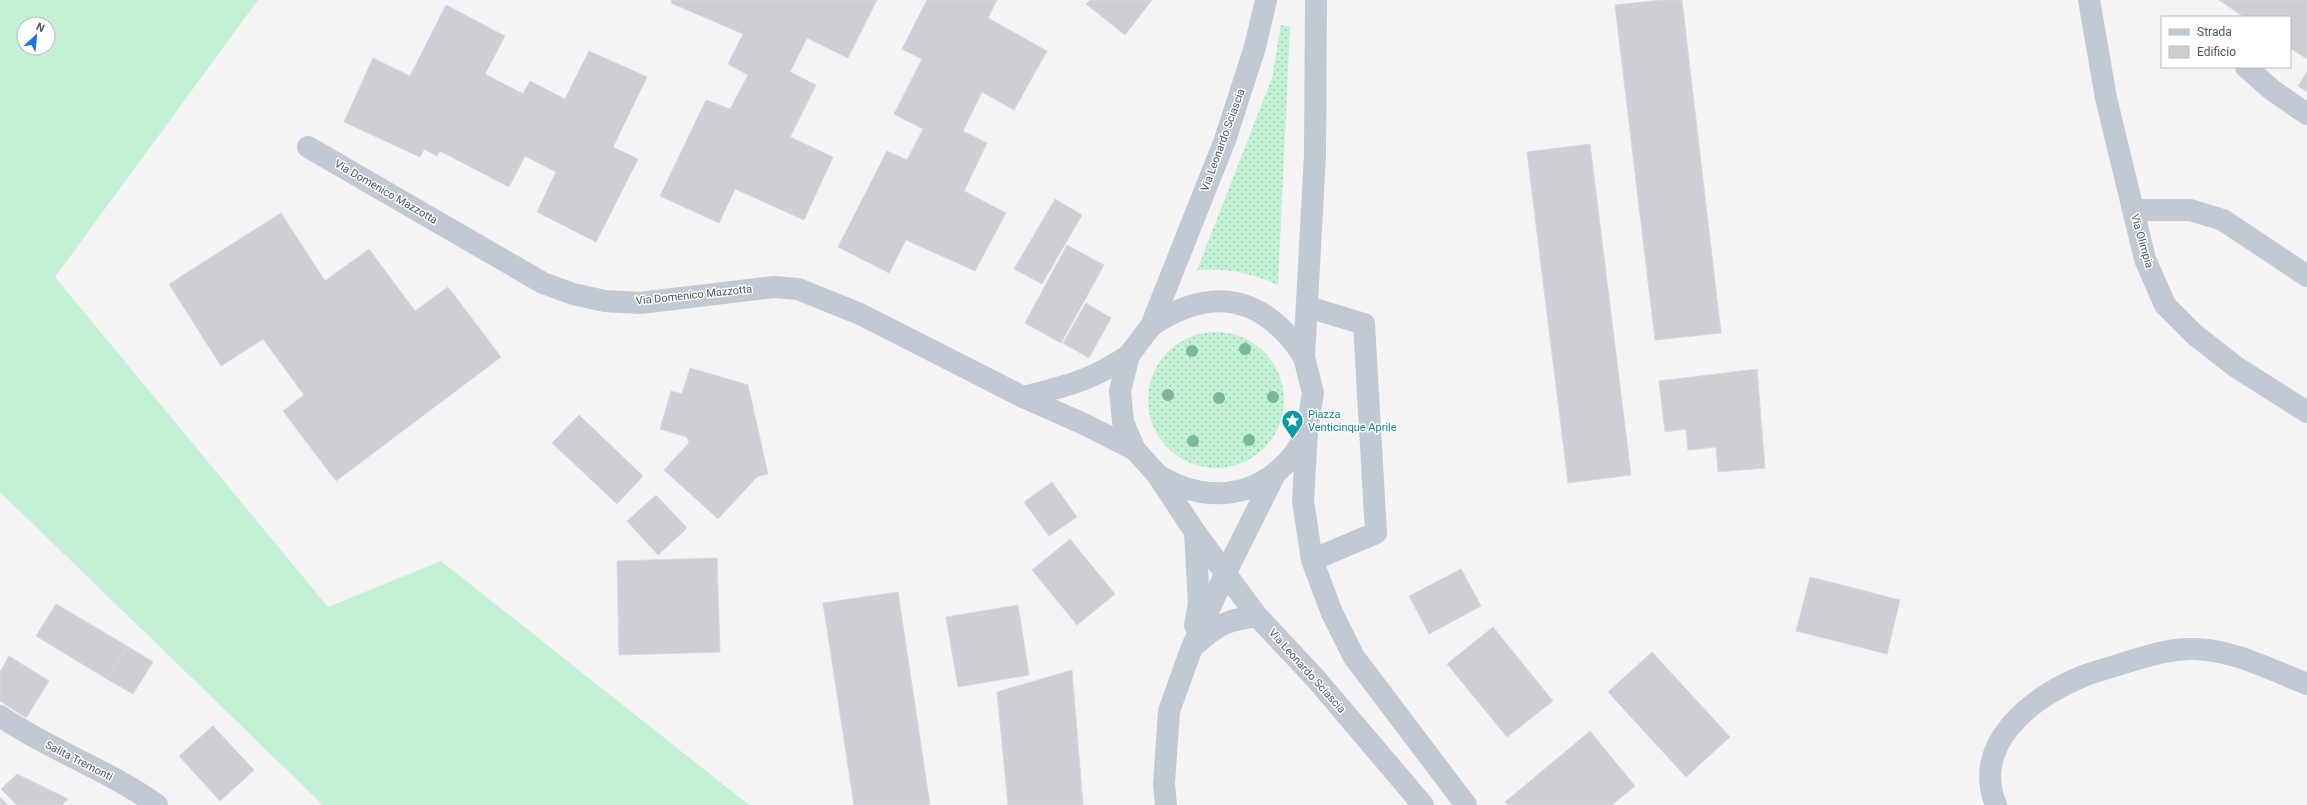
<svg xmlns="http://www.w3.org/2000/svg" width="2307" height="805" viewBox="0 0 2307 805" font-family="Roboto,sans-serif">
  <style>
    .grass { fill: #c3f1d5; fill-rule: evenodd }
    .garden { fill: url(#garden-dots) }
    .building { fill: #cdcfd5; stroke: #d7d9de }
    .lines { fill: none; stroke-linecap: round; stroke-linejoin: round }
    .minor { stroke: #c1cad2; stroke-width: 22 }
    .tree { fill: #7bb799 }
    .labels { text-anchor: middle; dominant-baseline: central; stroke-width: 3; stroke-linejoin: round; paint-order: stroke }
    .street-label { font-size: 11px; fill: #4a5661; stroke: #fff }
    .culture-label { font-size: 11px; fill: #0d838f; stroke: #fff; text-anchor: start }
  </style>
  <defs>
    <pattern id="garden-dots" width="8" height="8" patternUnits="userSpaceOnUse"><rect width="8" height="8" fill="#c3f1d5"/><path d="M2 2h.1M6 6h.1" fill="none" stroke="#a0c6b0" stroke-width="1.8" stroke-linecap="round"/></pattern>
  </defs>
  <rect width="100%" height="100%" fill="#f5f3f3"/>
  <path class="grass" d="M 0,0 L 258,0 L 55,277 L 328,607 L 441,561 L 749,805 L 323,805 L 0,492 ZM 24,24 L 48,24 L 48,48 L 24,48 Z"/>
  <g class="garden">
    <path d="M 1281,25 L 1290,27 L 1278,285 C 1251,273 1227,268 1197,270 L 1272,78 Z"/>
    <circle cx="1216" cy="400" r="68"/>
  </g>
  <g class="building">
    <polygon points="672,0 877,0 848,58 807,38 790,72 816,85 790,137 833,157 804,220 735,189 719,223 660,196 706,100 730,109 748,75 728,64 743,34 671,3"/>
    <polygon points="927,0 997,0 988,18 1047,51 1014,110 982,92 963,131 987,143 964,191 1006,213 975,271 906,240 889,273 838,247 887,151 907,160 923,129 894,114 922,59 902,49"/>
    <polygon points="1090,0 1152,0 1125,35 1086,4"/>
    <polygon points="1662,0 1682,0 1721,333 1655,340 1615,5"/>
    <polygon points="2219,0 2307,0 2307,59 2290,48 2290,17 2244,17"/>
    <polygon points="446,5 505,36 485,74 523,94 530,81 565,99 589,51 647,77 613,147 638,159 596,242 537,212 556,172 525,156 509,187 440,151 437,156 424,149 420,157 344,122 373,58 410,76"/>
    <polygon points="2307,72 2307,92 2298,86"/>
    <polygon points="1590,144 1631,475 1568,483 1527,152"/>
    <polygon points="1055,199 1082,215 1042,284 1014,269"/>
    <polygon points="281,213 325,281 369,249 415,311 448,287 501,357 336,481 283,411 304,395 263,339 221,366 169,284"/>
    <polygon points="1067,245 1104,265 1061,343 1025,323"/>
    <polygon points="1086,303 1111,318 1089,358 1063,343"/>
    <polygon points="690,368 748,385 768,474 757,477 718,519 664,470 689,443 687,437 660,429 671,391 682,394"/>
    <polygon points="1757,369 1765,468 1718,472 1716,447 1688,450 1686,429 1665,432 1659,381"/>
    <polygon points="579,415 643,476 617,504 552,443"/>
    <polygon points="1052,482 1077,517 1049,536 1024,502"/>
    <polygon points="656,495 687,528 658,555 627,521"/>
    <polygon points="1070,539 1115,594 1077,625 1032,570"/>
    <polygon points="717,558 720,652 619,655 617,561"/>
    <polygon points="1461,569 1481,606 1429,634 1409,596"/>
    <polygon points="1810,577 1900,600 1887,654 1796,631"/>
    <polygon points="898,592 930,805 854,805 823,603"/>
    <polygon points="56,604 127,646 107,679 36,636"/>
    <polygon points="1018,605 1029,675 958,687 946,617"/>
    <polygon points="1493,627 1553,701 1507,737 1447,664"/>
    <polygon points="127,646 153,662 133,694 107,679"/>
    <polygon points="1652,652 1730,737 1686,777 1608,692"/>
    <polygon points="9,656 49,681 26,718 0,701 0,672"/>
    <polygon points="1072,670 1083,805 1008,805 997,692"/>
    <polygon points="213,726 254,770 220,801 179,756"/>
    <polygon points="1590,731 1635,786 1612,805 1508,805 1505,802"/>
    <polygon points="17,774 68,799 62,805 17,805 1,789"/>
    <polygon points="0,797 8,805 0,805"/>
  </g>
  <g class="lines">
    <g class="minor">
      <polyline points="1266,0 1255,47 1225,140 1151,326 1129,355 1120,391 1123,422 1135,450 1156,473 1195,532 1257,616 1316,679 1423,805"/>
      <polyline points="1316,0 1315,155 1304,357 1313,393 1307,430 1303,501 1312,560 1332,613 1354,657 1466,805"/>
      <polyline points="2089,0 2106,98 2145,259 2165,305 2195,335 2236,367 2307,412"/>
      <polyline points="2246,67 2272,90 2307,114"/>
      <polyline points="308,147 543,283 573,294 605,301 640,303 774,287 798,289 860,314 1023,397 1084,424 1135,450"/>
      <polyline points="2133,210 2190,210 2223,220 2307,276"/>
      <polyline points="1308,307 1364,324 1376,533 1312,560"/>
      <path d="M 1151,326 C 1212,285 1264,295 1304,357"/>
      <path d="M 1023,397 C 1066,386 1091,381 1129,355"/>
      <path d="M 1158,475 C 1213,510 1277,494 1306,434"/>
      <polyline points="1195,532 1199,604 1195,625"/>
      <path d="M 1196,644 C 1219,624 1227,620 1257,616"/>
      <path d="M 0,716 C 50,750 108,770 157,805"/>
      <polyline points="1166,805 1164,784 1169,711 1192,647 1226,572 1275,474"/>
      <path d="M 1996,805 C 1971,744 2031,698 2081,677 C 2095,671 2110,668 2124,663 C 2148,656 2170,648 2195,649 C 2234,650 2271,670 2307,684"/>
    </g>
  </g>
  <g class="tree">
    <circle cx="1245" cy="349" r="6"/>
    <circle cx="1192" cy="351" r="6"/>
    <circle cx="1168" cy="395" r="6"/>
    <circle cx="1273" cy="397" r="6"/>
    <circle cx="1219" cy="398" r="6"/>
    <circle cx="1249" cy="440" r="6"/>
    <circle cx="1193" cy="441" r="6"/>
  </g>
  <defs>
    <symbol id="sight-pin" viewBox="-11 -11 22 30"><path d="M0 17L-7.5 6A9.5 9.5 0 1 1 7.5 6Z" fill="#0f9aa8" stroke="#fff"/><path d="M0-6L1.8-2.2L6-1.7L2.9 1.2L3.7 5.4L0 3.3L-3.7 5.4L-2.9 1.2L-6-1.7L-1.8-2.2Z" fill="#fff"/></symbol>
  </defs>
  <g fill-rule="evenodd">
    <use href="#sight-pin" x="1280" y="408" width="25" height="34"/>
  </g>
  <g class="labels">
    <g class="street-label">
      <text transform="translate(1223 140) rotate(-70)">Via Leonardo Sciascia</text>
      <text transform="translate(386 192) rotate(30)">Via Domenico Mazzotta</text>
      <text transform="translate(2142 241) rotate(74)">Via Olimpia</text>
      <text transform="translate(694 295) rotate(-6)">Via Domenico Mazzotta</text>
      <text transform="translate(1307 671) rotate(48)">Via Leonardo Sciascia</text>
      <text transform="translate(79 761) rotate(27)">Salita Tremonti</text>
    </g>
    <g class="culture-label">
      <text x="1308" y="414">Piazza<tspan x="1308" dy="13">Venticinque Aprile</tspan></text>
    </g>
  </g>
  <rect x="2161" y="16" width="130" height="52" fill="#ffffff" stroke="#b7bbc0"/>
  <rect x="2169" y="29" width="20" height="6" fill="#c1cad2" stroke="#b7bbc0"/>
  <text x="2197" y="36" font-size="12" fill="#4a5661">Strada</text>
  <rect x="2169" y="46" width="20" height="12" fill="#cdcfd5" stroke="#b7bbc0"/>
  <text x="2197" y="56" font-size="12" fill="#4a5661">Edificio</text>
  <g transform="translate(36 36) rotate(27)"><circle r="19" fill="#ffffff" stroke="#b7bbc0"/>
  <path d="M0-3L7 15L0 10L-7 15Z" fill="#1a73e8"/>
  <text y="-6" font-size="11" font-weight="bold" text-anchor="middle" fill="#4a5661">N</text>
  </g>
</svg>
